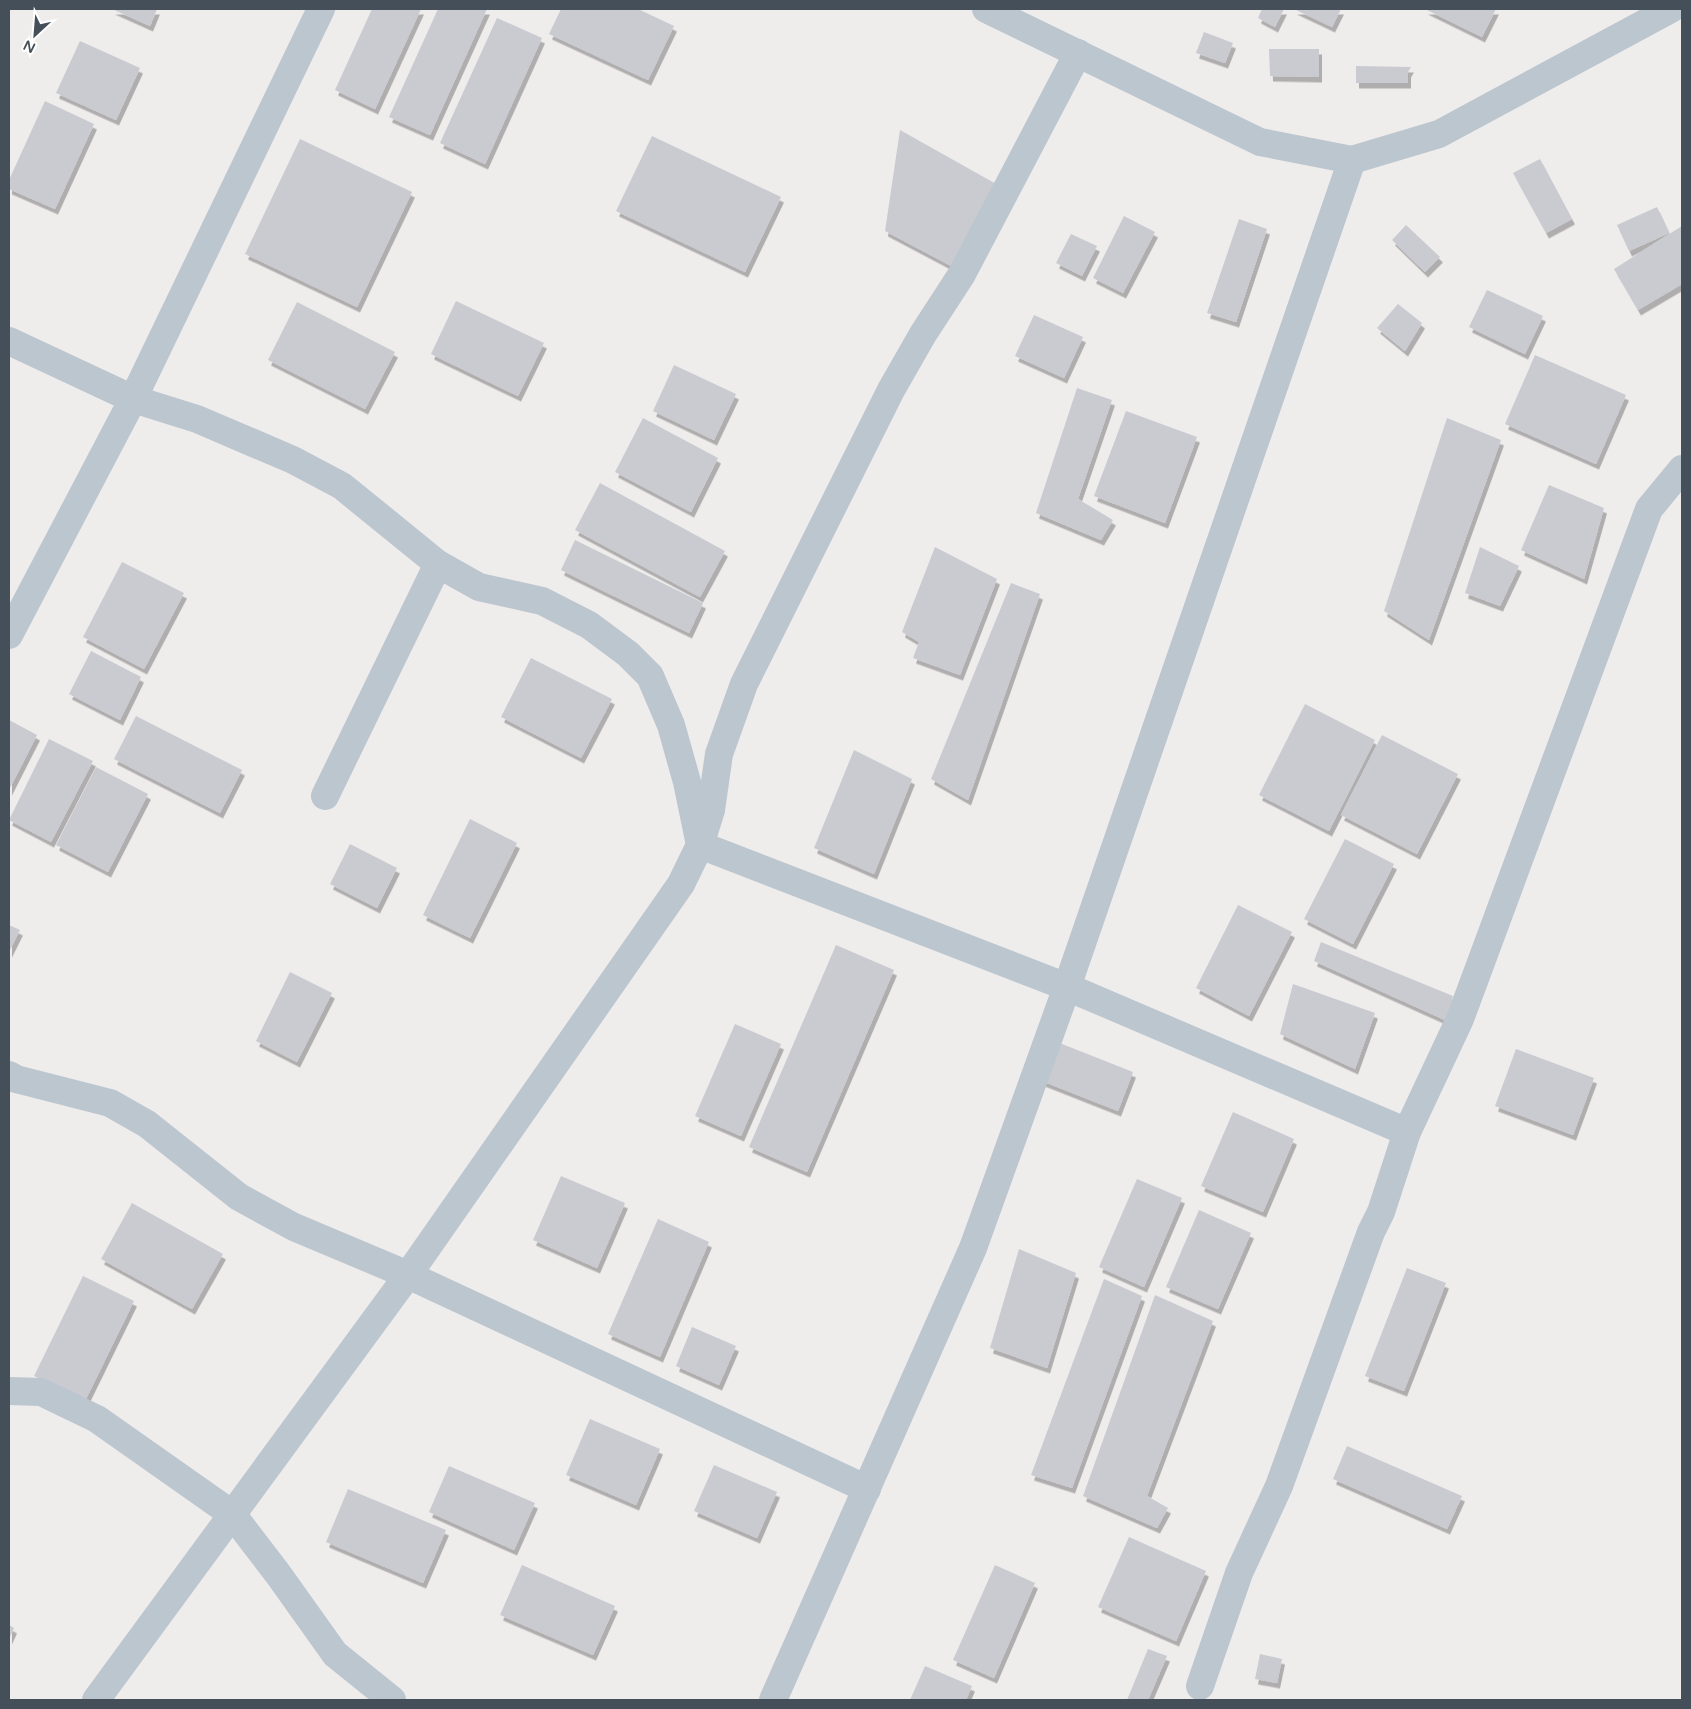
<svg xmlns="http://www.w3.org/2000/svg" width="1691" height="1709" viewBox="0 0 1691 1709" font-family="'Varela Round',sans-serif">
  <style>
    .building { fill: #c9cbd1; filter: url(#shadow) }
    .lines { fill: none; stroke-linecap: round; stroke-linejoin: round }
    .street { stroke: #bcc6cf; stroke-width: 28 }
  </style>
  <defs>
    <filter id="shadow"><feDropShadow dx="3" dy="5.5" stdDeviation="0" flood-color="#0004"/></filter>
  </defs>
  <rect width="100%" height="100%" fill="#efecec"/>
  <g class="building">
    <polygon points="112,9 157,9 150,26"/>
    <polygon points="372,9 421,9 375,109 335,90"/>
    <polygon points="438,9 487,9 430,135 389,117"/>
    <polygon points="561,9 638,9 674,26 648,80 549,34"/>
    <polygon points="1262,9 1284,9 1275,27 1258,18"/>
    <polygon points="1294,9 1341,9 1332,27"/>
    <polygon points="1425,9 1496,9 1482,37"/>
    <polygon points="497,18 542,38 485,164 440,143"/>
    <polygon points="1204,32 1233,43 1225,63 1196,53"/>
    <polygon points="80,41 140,68 116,120 56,93"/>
    <polygon points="1269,49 1319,49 1319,77 1270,76"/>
    <polygon points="1356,66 1411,67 1408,72 1408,83 1356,83"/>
    <polygon points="45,101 94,124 55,209 9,189 9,180"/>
    <polygon points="900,130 998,185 955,268 885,231"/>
    <polygon points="652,136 781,197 745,272 616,211"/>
    <polygon points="300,139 412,192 357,307 245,254"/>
    <polygon points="1540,159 1572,219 1546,233 1513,173"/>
    <polygon points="1657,207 1669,233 1629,251 1617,225"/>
    <polygon points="1124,216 1155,232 1123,293 1093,278"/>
    <polygon points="1239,219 1267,229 1236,322 1207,313"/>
    <polygon points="1406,225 1440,257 1425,272 1392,240"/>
    <polygon points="1682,226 1682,284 1638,310 1614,269"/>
    <polygon points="1071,234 1097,246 1082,276 1056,263"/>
    <polygon points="1487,290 1543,316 1525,354 1469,327"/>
    <polygon points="456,301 544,343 518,396 431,354"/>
    <polygon points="297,302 395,352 365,409 268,360"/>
    <polygon points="1398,304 1422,323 1405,351 1377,328"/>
    <polygon points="1034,315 1083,337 1064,378 1015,356"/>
    <polygon points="1535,355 1626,395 1596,464 1505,424"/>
    <polygon points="674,365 736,394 714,440 653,411"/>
    <polygon points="1077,388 1112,400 1078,499 1113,520 1101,540 1036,513"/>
    <polygon points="1126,411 1197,437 1165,523 1094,496"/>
    <polygon points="643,418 718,458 691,512 615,472"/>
    <polygon points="1447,418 1501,440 1429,640 1384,611"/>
    <polygon points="600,483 725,551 700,597 575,530"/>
    <polygon points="1549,485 1604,508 1584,579 1521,550"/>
    <polygon points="575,540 703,603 689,633 561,570"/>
    <polygon points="935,547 997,579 960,675 913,658 919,642 902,632"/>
    <polygon points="1480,547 1519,566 1500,606 1465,593"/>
    <polygon points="122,562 184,593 144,669 83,637"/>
    <polygon points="1011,583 1040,594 968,800 931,779"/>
    <polygon points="91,651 141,677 120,720 69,694"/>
    <polygon points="531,658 612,699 581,758 501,717"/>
    <polygon points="1305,704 1375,740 1329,831 1259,795"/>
    <polygon points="136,716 242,770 220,813 114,759"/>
    <polygon points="9,720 37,735 9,790"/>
    <polygon points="1382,735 1458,774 1417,854 1341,815"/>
    <polygon points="49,739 93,761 51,842 9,820"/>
    <polygon points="854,750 912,779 874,874 814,848"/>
    <polygon points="96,767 148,794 108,872 56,845"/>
    <polygon points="470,819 517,843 470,938 423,915"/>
    <polygon points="1345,839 1394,864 1353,944 1304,919"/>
    <polygon points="350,844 397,868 377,908 330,884"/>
    <polygon points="1238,905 1292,932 1249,1016 1196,988"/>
    <polygon points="9,925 20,930 9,952"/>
    <polygon points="1321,942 1453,996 1447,1021 1314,961"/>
    <polygon points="836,945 894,970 807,1172 749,1147"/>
    <polygon points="290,972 332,993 297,1062 256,1041"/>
    <polygon points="1293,984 1375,1013 1355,1069 1280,1034"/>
    <polygon points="735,1024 781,1044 741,1136 695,1116"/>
    <polygon points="1057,1042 1133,1072 1118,1111 1042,1081"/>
    <polygon points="1516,1049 1594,1078 1573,1135 1495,1106"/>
    <polygon points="1233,1112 1294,1139 1263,1212 1201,1186"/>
    <polygon points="561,1176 625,1203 597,1268 533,1240"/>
    <polygon points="1137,1179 1182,1198 1144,1287 1099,1267"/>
    <polygon points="132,1203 223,1254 192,1309 101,1259"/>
    <polygon points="1199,1210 1251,1233 1218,1309 1166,1287"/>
    <polygon points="658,1219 709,1242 660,1357 608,1334"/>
    <polygon points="1019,1249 1076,1273 1047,1368 990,1348"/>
    <polygon points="1407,1268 1446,1283 1404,1391 1365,1376"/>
    <polygon points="83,1276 134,1301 85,1401 34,1376"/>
    <polygon points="1104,1279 1142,1296 1072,1488 1031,1475"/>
    <polygon points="1155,1295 1213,1321 1147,1496 1168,1508 1157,1528 1083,1496"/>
    <polygon points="692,1327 736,1346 719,1385 676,1366"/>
    <polygon points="590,1419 660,1449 636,1505 566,1475"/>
    <polygon points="1347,1446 1462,1496 1447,1529 1333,1479"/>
    <polygon points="714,1465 777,1492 757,1538 694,1511"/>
    <polygon points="449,1466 535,1503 514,1550 429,1512"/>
    <polygon points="348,1489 446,1530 423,1583 326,1542"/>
    <polygon points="1129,1537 1206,1571 1176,1641 1098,1607"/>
    <polygon points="522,1565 615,1606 593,1655 500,1615"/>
    <polygon points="995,1565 1035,1583 994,1678 953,1660"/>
    <polygon points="9,1625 14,1628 9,1639"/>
    <polygon points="1148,1649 1167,1656 1148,1700 1127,1700"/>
    <polygon points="1260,1654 1282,1659 1277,1683 1255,1679"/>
    <polygon points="925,1666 972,1686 966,1700 910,1700"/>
  </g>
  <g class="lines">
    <g class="street">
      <polyline points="986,9 1260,142 1352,160 1439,134 1671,9"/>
      <polyline points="9,341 133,399 197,419 293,460 342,486 438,564 479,587 542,601 589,625 628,654 650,676 671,725 687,782 700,845 1067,987 1407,1132"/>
      <polyline points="9,635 133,399 321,9"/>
      <polyline points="325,796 438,564"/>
      <polyline points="9,1075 16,1079 110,1103 147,1124 239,1197 294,1227 408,1275 867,1489"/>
      <polyline points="9,1391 41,1392 97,1419 232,1514 278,1574 335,1654 392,1700"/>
      <polyline points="1200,1686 1239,1573 1279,1486 1371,1232 1381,1212 1407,1132 1460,1019 1649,509 1682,469"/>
      <polyline points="96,1700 408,1275 681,884 700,845 711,810 719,754 744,684 891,390 923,334 962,274 1078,53"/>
      <polyline points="773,1700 973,1248 1067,987 1352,160"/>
    </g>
  </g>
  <rect width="1691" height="1709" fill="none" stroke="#444f59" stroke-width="20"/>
  <g transform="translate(35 35) rotate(206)" stroke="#ffffff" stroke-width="4" paint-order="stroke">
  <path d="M0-4L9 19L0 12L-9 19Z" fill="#444f59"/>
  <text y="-8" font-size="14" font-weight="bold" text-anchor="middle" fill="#444f59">N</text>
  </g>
</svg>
